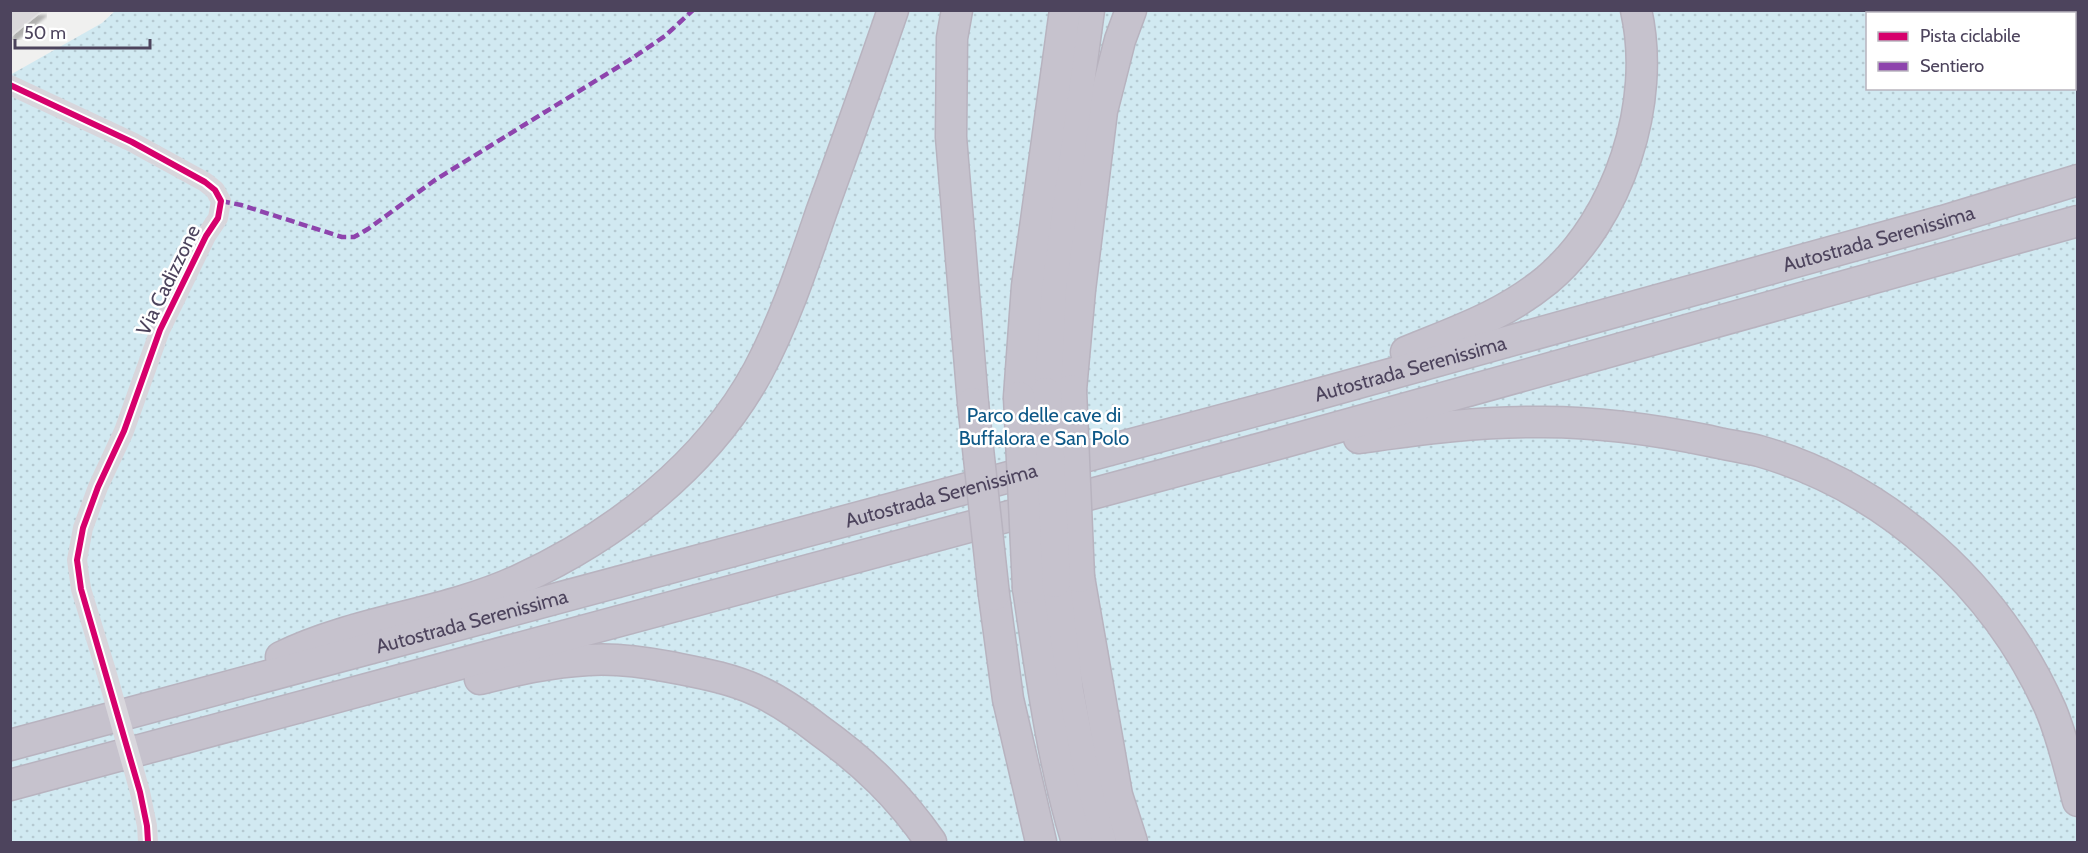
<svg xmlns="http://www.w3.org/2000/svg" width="2088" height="853" viewBox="0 0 2088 853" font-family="Cabin,sans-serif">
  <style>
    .park { fill: url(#park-dots); fill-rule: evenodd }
    .building { fill: #dad8db; stroke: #e2e1e2; stroke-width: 1.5; filter: url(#shadow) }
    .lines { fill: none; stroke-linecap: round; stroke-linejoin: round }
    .highway-casing { stroke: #b8b3bf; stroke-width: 33 }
    .minor { stroke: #d8d6dc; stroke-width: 20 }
    .highway { stroke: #c6c2cd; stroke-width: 30 }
    .highway-bridge-casing { stroke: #b8b3bf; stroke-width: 33; stroke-linecap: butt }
    .minor-bridge { stroke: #d8d6dc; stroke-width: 20 }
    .highway-bridge { stroke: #c6c2cd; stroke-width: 30 }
    .quiet { stroke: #8e44ad; stroke-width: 4.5; stroke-dasharray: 9 4.5; stroke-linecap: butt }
    .cycleway-casing { stroke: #fff; stroke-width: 10 }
    .cycleway { stroke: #d6006c; stroke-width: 6 }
    .labels { text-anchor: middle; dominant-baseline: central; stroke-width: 5; stroke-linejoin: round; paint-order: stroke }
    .street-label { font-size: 20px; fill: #4d445d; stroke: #fff }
    .park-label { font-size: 20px; fill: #0d5887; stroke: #fff }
  </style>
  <defs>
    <pattern id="park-dots" width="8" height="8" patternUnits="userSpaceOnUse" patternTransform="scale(1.5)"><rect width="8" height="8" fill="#d1e9f1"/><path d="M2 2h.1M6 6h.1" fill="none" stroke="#b5c9d1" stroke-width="1.8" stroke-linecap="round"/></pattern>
    <filter id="shadow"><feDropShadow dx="3.5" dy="5.5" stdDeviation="1.5" flood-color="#0004"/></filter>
  </defs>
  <rect width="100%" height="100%" fill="#f0f0ef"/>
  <path class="park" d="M 116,10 L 2077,11 L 2077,842 L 11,842 L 10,75 L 102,23 ZM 1868,14 L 2074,14 L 2074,88 L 1868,88 Z"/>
  <polygon class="building" points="10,10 43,10 10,37"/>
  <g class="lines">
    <defs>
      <g id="highway">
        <polyline points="957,10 952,38 951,137 973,403"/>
        <path d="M 1406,352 C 1457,331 1503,316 1547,280 C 1619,219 1657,102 1636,10"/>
        <polyline points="1071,390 1080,290 1102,111 1120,40 1131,10"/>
        <polyline points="1046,393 1051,288 1089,10"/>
        <polyline points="1019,397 1027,286 1065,10"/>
        <path d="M 1359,438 C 1420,429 1482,421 1544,422 C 1599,422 1656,430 1710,441 C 1726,445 1743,447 1759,451 C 1888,488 1997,587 2051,710 C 2063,739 2070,770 2078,801"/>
        <polyline points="1079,577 1117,795 1132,842"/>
        <polyline points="1055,582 1068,691 1089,799 1101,842"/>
        <path d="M 1028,588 C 1041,673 1052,760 1077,842"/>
        <polyline points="994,595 1008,699 1041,842"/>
        <path d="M 281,657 C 357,620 443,615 519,580 C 615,536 707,465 758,371 C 785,320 803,265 822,210 C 846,144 870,77 893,10"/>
        <path d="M 480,679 C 516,670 551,662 588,660 C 615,658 644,662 670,667 C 700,673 730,678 758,691 C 780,701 800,715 819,730 C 865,763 899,796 931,842"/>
        <path id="s1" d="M 10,745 L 1311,396 L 1943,221 L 2078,180"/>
        <polyline points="10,785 1281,443 2078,221"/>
      </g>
    </defs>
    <use href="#highway" class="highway-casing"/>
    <g class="minor">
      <polyline points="10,85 132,142 205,182 215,190 221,201 218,218 206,236 160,330 124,431 98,487 83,528 77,560 81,589 106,671"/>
      <polyline points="140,792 147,826 148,842"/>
    </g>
    <use href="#highway" class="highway"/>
    <defs>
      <g id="highway-bridge">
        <polyline points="1071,390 1079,577"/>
        <polyline points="1046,393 1055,582"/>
        <polyline points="1019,397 1028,588"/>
        <polyline points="973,403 994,595"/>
      </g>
    </defs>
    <use href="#highway-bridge" class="highway-bridge-casing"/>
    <polyline class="minor-bridge" points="106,671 140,792"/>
    <use href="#highway-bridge" class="highway-bridge"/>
    <polyline class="quiet" points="221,201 241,205 342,237 354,237 368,229 435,180 631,59 665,36 693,10"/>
    <defs>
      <polyline id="cycleway" points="10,85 132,142 205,182 215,190 221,201 218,218 206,236 160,330 124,431 98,487 83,528 77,560 81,589 140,792 147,826 148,842"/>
    </defs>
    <use href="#cycleway" class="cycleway-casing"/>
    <use href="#cycleway" class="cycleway"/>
  </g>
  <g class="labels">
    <g class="street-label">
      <text stroke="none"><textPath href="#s1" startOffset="1936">Autostrada Serenissima</textPath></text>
      <text transform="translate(168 280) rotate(-64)">Via Cadizzone</text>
      <text stroke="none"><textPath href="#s1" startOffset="1450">Autostrada Serenissima</textPath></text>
      <text stroke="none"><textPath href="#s1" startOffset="964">Autostrada Serenissima</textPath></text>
      <text stroke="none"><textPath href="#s1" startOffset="478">Autostrada Serenissima</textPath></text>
    </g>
    <g class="park-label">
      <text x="1044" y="415">Parco delle cave di<tspan x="1044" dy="23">Buffalora e San Polo</tspan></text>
    </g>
  </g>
  <rect width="2088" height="853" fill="none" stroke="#4d445d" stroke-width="24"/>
  <rect x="1866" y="12" width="210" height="78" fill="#ffffff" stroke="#b8b4be" stroke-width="1.5"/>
  <rect x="1878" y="32" width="30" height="9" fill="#d6006c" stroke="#b8b4be" stroke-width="1.5"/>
  <text x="1920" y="42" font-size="18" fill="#4d445d">Pista ciclabile</text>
  <rect x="1878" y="62" width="30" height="9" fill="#8e44ad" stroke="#b8b4be" stroke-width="1.5"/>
  <text x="1920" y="72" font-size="18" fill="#4d445d">Sentiero</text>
  <path d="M15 39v9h135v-9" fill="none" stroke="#4d445d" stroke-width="3"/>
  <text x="24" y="39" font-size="18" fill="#4d445d" stroke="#ffffff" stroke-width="4.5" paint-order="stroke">50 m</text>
</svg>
